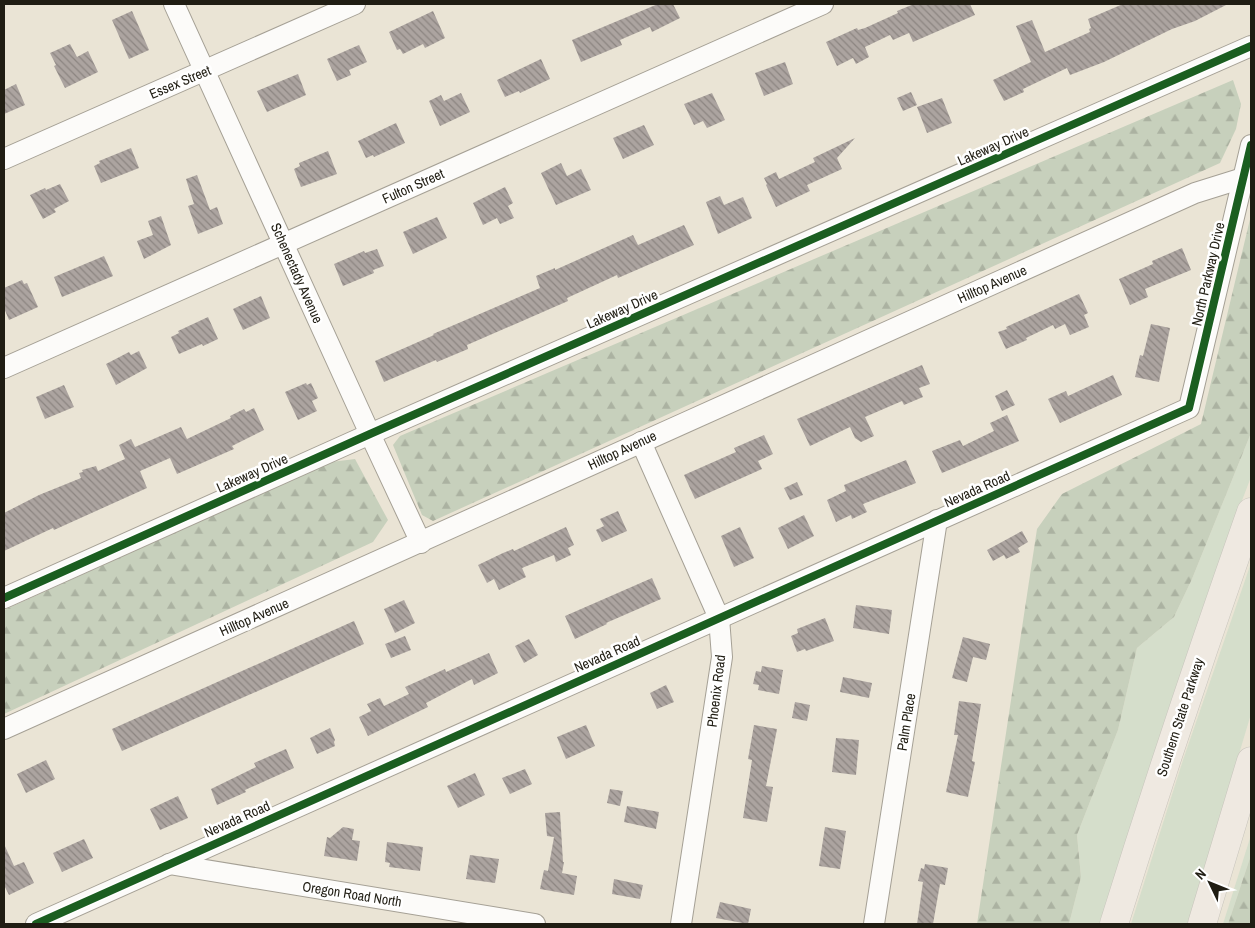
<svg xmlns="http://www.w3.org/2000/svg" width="1255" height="928" viewBox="0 0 1255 928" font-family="'Archivo Narrow',sans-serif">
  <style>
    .grass { fill: #d5decb }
    .forest { fill: url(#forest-firs) }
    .building { fill: url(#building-back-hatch) }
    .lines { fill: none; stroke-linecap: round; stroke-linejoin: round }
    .minor-casing { stroke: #a5a095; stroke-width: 22 }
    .highway-casing { stroke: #c7c4bc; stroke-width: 29 }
    .minor { stroke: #fcfbf9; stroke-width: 20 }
    .highway { stroke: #efe9e1; stroke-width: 28 }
    .cycleway-casing { stroke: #fff; stroke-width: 11 }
    .cycleway { stroke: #1b5e20; stroke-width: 8 }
    .labels { text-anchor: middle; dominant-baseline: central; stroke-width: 5; stroke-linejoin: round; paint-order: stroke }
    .street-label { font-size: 14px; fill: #201d13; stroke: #fff }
  </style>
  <defs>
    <pattern id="forest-firs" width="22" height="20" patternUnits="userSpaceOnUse" patternTransform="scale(1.25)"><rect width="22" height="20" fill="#c7d0bc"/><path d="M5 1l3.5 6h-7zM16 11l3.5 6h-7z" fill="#abb2a1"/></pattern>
    <pattern id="building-back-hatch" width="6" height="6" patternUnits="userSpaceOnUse" patternTransform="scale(1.25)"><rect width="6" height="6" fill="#aca4a0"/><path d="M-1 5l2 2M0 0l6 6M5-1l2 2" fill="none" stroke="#8c8581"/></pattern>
  </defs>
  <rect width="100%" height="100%" fill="#eae4d5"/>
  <g class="grass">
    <polygon points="1251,433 1251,477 1230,532 1104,924 1069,924 1081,877 1077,835 1118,730 1137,648 1174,617 1192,579"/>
    <polygon points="1251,563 1251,714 1188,924 1131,924 1183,760"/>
    <polygon points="1251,835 1251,855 1228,924 1223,924"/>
  </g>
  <g class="forest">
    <polygon points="1233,80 1241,104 1236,129 1220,163 433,521 422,515 393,445 400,436"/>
    <polygon points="1251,215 1251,433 1192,579 1174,617 1137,648 1118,730 1077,835 1081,877 1069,924 977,924 1037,529 1062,494 1201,424"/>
    <polygon points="355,459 388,520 373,542 4,714 4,610 331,462"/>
    <polygon points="1251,855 1251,924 1228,924"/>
  </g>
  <g class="building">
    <polygon points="658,4 673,4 680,18 652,32 650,27 620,40 622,45 581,62 572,40"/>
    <polygon points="914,4 970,4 975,15 913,42 909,33 893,40 890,35 865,47 869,57 856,64 853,58 837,66 826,42 857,28 858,30 865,28 898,13 897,11"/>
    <polygon points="1123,4 1228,4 1195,21 1172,29 1104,62 1070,75 1067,68 1023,89 1024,92 1004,101 993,80 1031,62 1016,26 1032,20 1045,52 1090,32 1089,29 1091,28 1088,19"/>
    <polygon points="132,11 149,50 129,59 112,20"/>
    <polygon points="433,11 445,38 425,48 423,44 403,54 400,49 397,50 389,32"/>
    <polygon points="70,44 77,57 88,51 98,72 65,88 54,66 56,65 50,53"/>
    <polygon points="359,45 367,62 349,70 351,75 337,81 327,59"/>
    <polygon points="541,59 550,79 520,93 519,91 505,97 497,80"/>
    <polygon points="785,62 793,84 764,96 755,73"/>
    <polygon points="298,74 306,95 267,112 257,91"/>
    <polygon points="16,84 25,105 4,114 4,90"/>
    <polygon points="911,92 917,105 903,111 897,98"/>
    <polygon points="461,93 470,112 440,126 429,101 441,95 444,101"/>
    <polygon points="712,93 725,120 707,128 703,121 694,125 684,104"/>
    <polygon points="942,98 952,123 927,133 917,107"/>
    <polygon points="396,123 405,143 374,157 373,155 366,158 358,141"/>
    <polygon points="644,125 654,145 623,159 613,138"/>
    <polygon points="855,138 837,158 842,169 807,185 810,191 776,207 766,185 767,184 764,178 776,172 779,179 815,162 813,158"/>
    <polygon points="131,148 139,168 101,183 94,166 100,163 99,161"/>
    <polygon points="328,151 337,174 301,187 294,169 300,166 299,163"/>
    <polygon points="561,163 567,176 581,169 591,190 556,205 541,173"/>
    <polygon points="197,175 210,210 217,207 223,224 198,234 188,206 194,204 186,179"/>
    <polygon points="60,184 69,201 54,209 56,212 43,219 30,195 45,188 46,190"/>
    <polygon points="505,187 513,203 508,206 514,218 500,224 497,218 483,225 473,203"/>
    <polygon points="720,196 724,205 743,197 752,218 718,234 706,202"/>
    <polygon points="161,216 171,245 144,259 137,241 153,235 148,221"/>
    <polygon points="437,217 447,238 413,254 403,232"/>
    <polygon points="684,225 694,245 618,278 617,275 567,298 568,301 467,345 468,349 437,362 436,360 384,382 375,361 434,335 433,334 540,288 536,276 555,268 555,270 633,235 638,245"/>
    <polygon points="1182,248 1191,270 1145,289 1148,297 1130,305 1119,279 1153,264 1152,261"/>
    <polygon points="377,249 384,266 373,270 374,273 343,286 334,264 364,251 365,253"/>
    <polygon points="104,256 113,276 62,297 54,277"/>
    <polygon points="22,280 24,284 27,283 38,307 9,320 4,308 4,288"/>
    <polygon points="1079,294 1088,313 1084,315 1089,327 1070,335 1065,324 1055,329 1053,325 1026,338 1027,340 1006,349 998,332 1007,329 1006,327"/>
    <polygon points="261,296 270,318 243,330 233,309"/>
    <polygon points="208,317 218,339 203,346 202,344 179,354 171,337 179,333 178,331"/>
    <polygon points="1151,324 1170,328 1159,382 1135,377 1140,355 1143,356"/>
    <polygon points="139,351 147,368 116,385 106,364 129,352 131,355"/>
    <polygon points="922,365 930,384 919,388 923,397 904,405 902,401 865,417 874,436 861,442 855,438 850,427 810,446 797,419"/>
    <polygon points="1113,375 1122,395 1060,423 1048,399 1066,391 1068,396"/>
    <polygon points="306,383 307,385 311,383 318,398 312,401 317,411 298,420 285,392"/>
    <polygon points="64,385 74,407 45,419 36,397"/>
    <polygon points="1007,390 1015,405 1002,411 995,396"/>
    <polygon points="254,408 264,430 232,446 234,449 177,474 170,458 140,471 147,488 54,530 53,528 4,551 4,513 39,495 81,478 79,473 83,472 82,470 96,466 98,471 125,459 119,445 131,439 135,447 181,427 187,439 231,418 230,416 244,409 246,412"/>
    <polygon points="1007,415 1019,441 942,473 932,451 960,440 963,446 994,431 990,423"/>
    <polygon points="764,435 773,454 758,461 762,469 695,499 684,475 736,452 734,448"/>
    <polygon points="906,460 916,483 863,504 867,512 852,519 851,515 836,522 827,500 846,491 844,485"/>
    <polygon points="797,482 803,495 790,500 784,488"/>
    <polygon points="618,511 627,531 602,542 596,530 604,526 600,519"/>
    <polygon points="804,515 814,536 788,549 778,528"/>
    <polygon points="566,527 574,545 568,548 571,555 556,562 554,555 522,568 526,577 499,590 494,579 487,583 478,565 503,553 513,549 514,551"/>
    <polygon points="740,527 754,558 734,567 721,536"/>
    <polygon points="1022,531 1028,542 1018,548 1020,552 1006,559 1004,555 993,561 987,550"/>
    <polygon points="652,578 661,599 606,623 607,624 575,639 565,616"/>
    <polygon points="404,600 415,623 395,633 384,609"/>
    <polygon points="856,605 892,610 889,634 853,628"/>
    <polygon points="825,618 834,641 806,651 805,649 797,652 791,636 798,633 797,629"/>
    <polygon points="354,621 364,644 122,751 112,729"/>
    <polygon points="405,636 411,650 391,658 385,644"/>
    <polygon points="963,637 990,644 986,660 973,657 967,682 952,678"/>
    <polygon points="529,639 538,655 524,663 515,646"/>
    <polygon points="489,653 498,673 474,685 472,679 426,703 428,707 368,736 359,717 371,711 367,704 380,698 384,706 409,694 405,687 445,669 446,672"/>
    <polygon points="762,666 783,670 779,694 758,690 759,685 753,684 756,671 761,672"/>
    <polygon points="843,677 872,683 869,698 840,692"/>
    <polygon points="666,685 674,702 657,709 650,693"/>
    <polygon points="959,701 981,704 972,761 975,762 968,797 946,792 958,735 954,735"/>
    <polygon points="795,702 810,705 807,721 792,718"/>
    <polygon points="586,725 595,746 566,759 557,737"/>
    <polygon points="754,725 777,729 766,786 773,787 767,822 743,818 752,760 748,759"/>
    <polygon points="330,728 335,740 334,742 335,746 317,754 310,738"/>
    <polygon points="836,738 859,740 856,775 832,772"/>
    <polygon points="286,749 294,768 245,790 246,792 217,805 211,789 256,767 254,763"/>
    <polygon points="46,760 55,779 26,793 17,774"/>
    <polygon points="525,769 532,784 510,794 502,778"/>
    <polygon points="475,773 485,795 458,808 447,786"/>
    <polygon points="610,789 623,791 620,806 607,803"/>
    <polygon points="178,796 188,818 160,830 150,809"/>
    <polygon points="627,806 659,812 656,829 624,822"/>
    <polygon points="560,812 563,862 564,862 562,873 577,876 574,895 540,889 544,870 548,871 554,837 547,836 545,813"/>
    <polygon points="343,827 354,829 352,840 360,841 357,861 324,856 327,837 330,838"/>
    <polygon points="825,827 846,831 840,869 819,866"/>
    <polygon points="84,839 93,858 62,872 53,853"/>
    <polygon points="387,842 423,847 420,871 389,867 390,863 385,862"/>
    <polygon points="4,844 14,866 24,862 34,883 9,895 4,885"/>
    <polygon points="470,855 499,859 495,883 466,879"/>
    <polygon points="925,864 948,868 945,885 940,884 933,924 917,924 923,882 918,881 921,868 924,869"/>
    <polygon points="614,879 643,885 640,899 612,894"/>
    <polygon points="720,902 751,909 748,924 716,918"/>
  </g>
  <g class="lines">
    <defs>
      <g id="minor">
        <polyline points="174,4 370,434 421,543"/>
        <polyline points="4,159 355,4"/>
        <polyline points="4,368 823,4"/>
        <polyline points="641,442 719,618 722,657 681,924"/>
        <polyline points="4,598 370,434 1251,46"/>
        <path d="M 4,729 C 401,552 798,371 1195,193 L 1243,178"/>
        <polyline points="169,864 535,924"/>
        <polyline points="36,924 1189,408 1251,145"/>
        <polyline points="874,924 937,520"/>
      </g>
      <g id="highway">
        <path d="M 1114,924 C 1157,786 1203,648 1251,512"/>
        <polyline points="1202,924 1251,761"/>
      </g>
    </defs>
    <use href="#minor" class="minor-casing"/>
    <use href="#highway" class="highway-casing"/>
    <use href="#minor" class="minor"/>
    <use href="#highway" class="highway"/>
    <defs>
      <g id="cycleway">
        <polyline points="4,598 370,434 1251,46"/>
        <polyline points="36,924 1189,408 1251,145"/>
      </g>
    </defs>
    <use href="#cycleway" class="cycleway-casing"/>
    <use href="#cycleway" class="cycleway"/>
  </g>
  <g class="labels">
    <g class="street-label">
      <text transform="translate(180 82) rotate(-23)">Essex Street</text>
      <text transform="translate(993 146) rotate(-24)">Lakeway Drive</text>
      <text transform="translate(413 186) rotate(-24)">Fulton Street</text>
      <text transform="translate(297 273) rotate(66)">Schenectady Avenue</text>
      <text transform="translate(1208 274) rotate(-77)">North Parkway Drive</text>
      <text transform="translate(992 284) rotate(-24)">Hilltop Avenue</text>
      <text transform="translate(622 309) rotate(-24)">Lakeway Drive</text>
      <text transform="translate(622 450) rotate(-25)">Hilltop Avenue</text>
      <text transform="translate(252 473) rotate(-24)">Lakeway Drive</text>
      <text transform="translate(977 489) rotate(-24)">Nevada Road</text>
      <text transform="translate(254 617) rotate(-24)">Hilltop Avenue</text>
      <text transform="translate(607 654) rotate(-24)">Nevada Road</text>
      <text transform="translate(716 691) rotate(-83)">Phoenix Road</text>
      <text transform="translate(1180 717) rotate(-72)">Southern State Parkway</text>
      <text transform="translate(906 722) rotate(-81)">Palm Place</text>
      <text transform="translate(237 819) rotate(-24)">Nevada Road</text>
      <text transform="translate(352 894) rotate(9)">Oregon Road North</text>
    </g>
  </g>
  <rect width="1255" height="928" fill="none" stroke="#201d13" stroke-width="10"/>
  <g transform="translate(1210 883) rotate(313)" stroke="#ffffff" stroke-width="4" paint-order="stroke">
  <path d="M0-4L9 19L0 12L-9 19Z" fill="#201d13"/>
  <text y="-8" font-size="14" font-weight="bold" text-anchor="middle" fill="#201d13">N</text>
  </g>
</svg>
